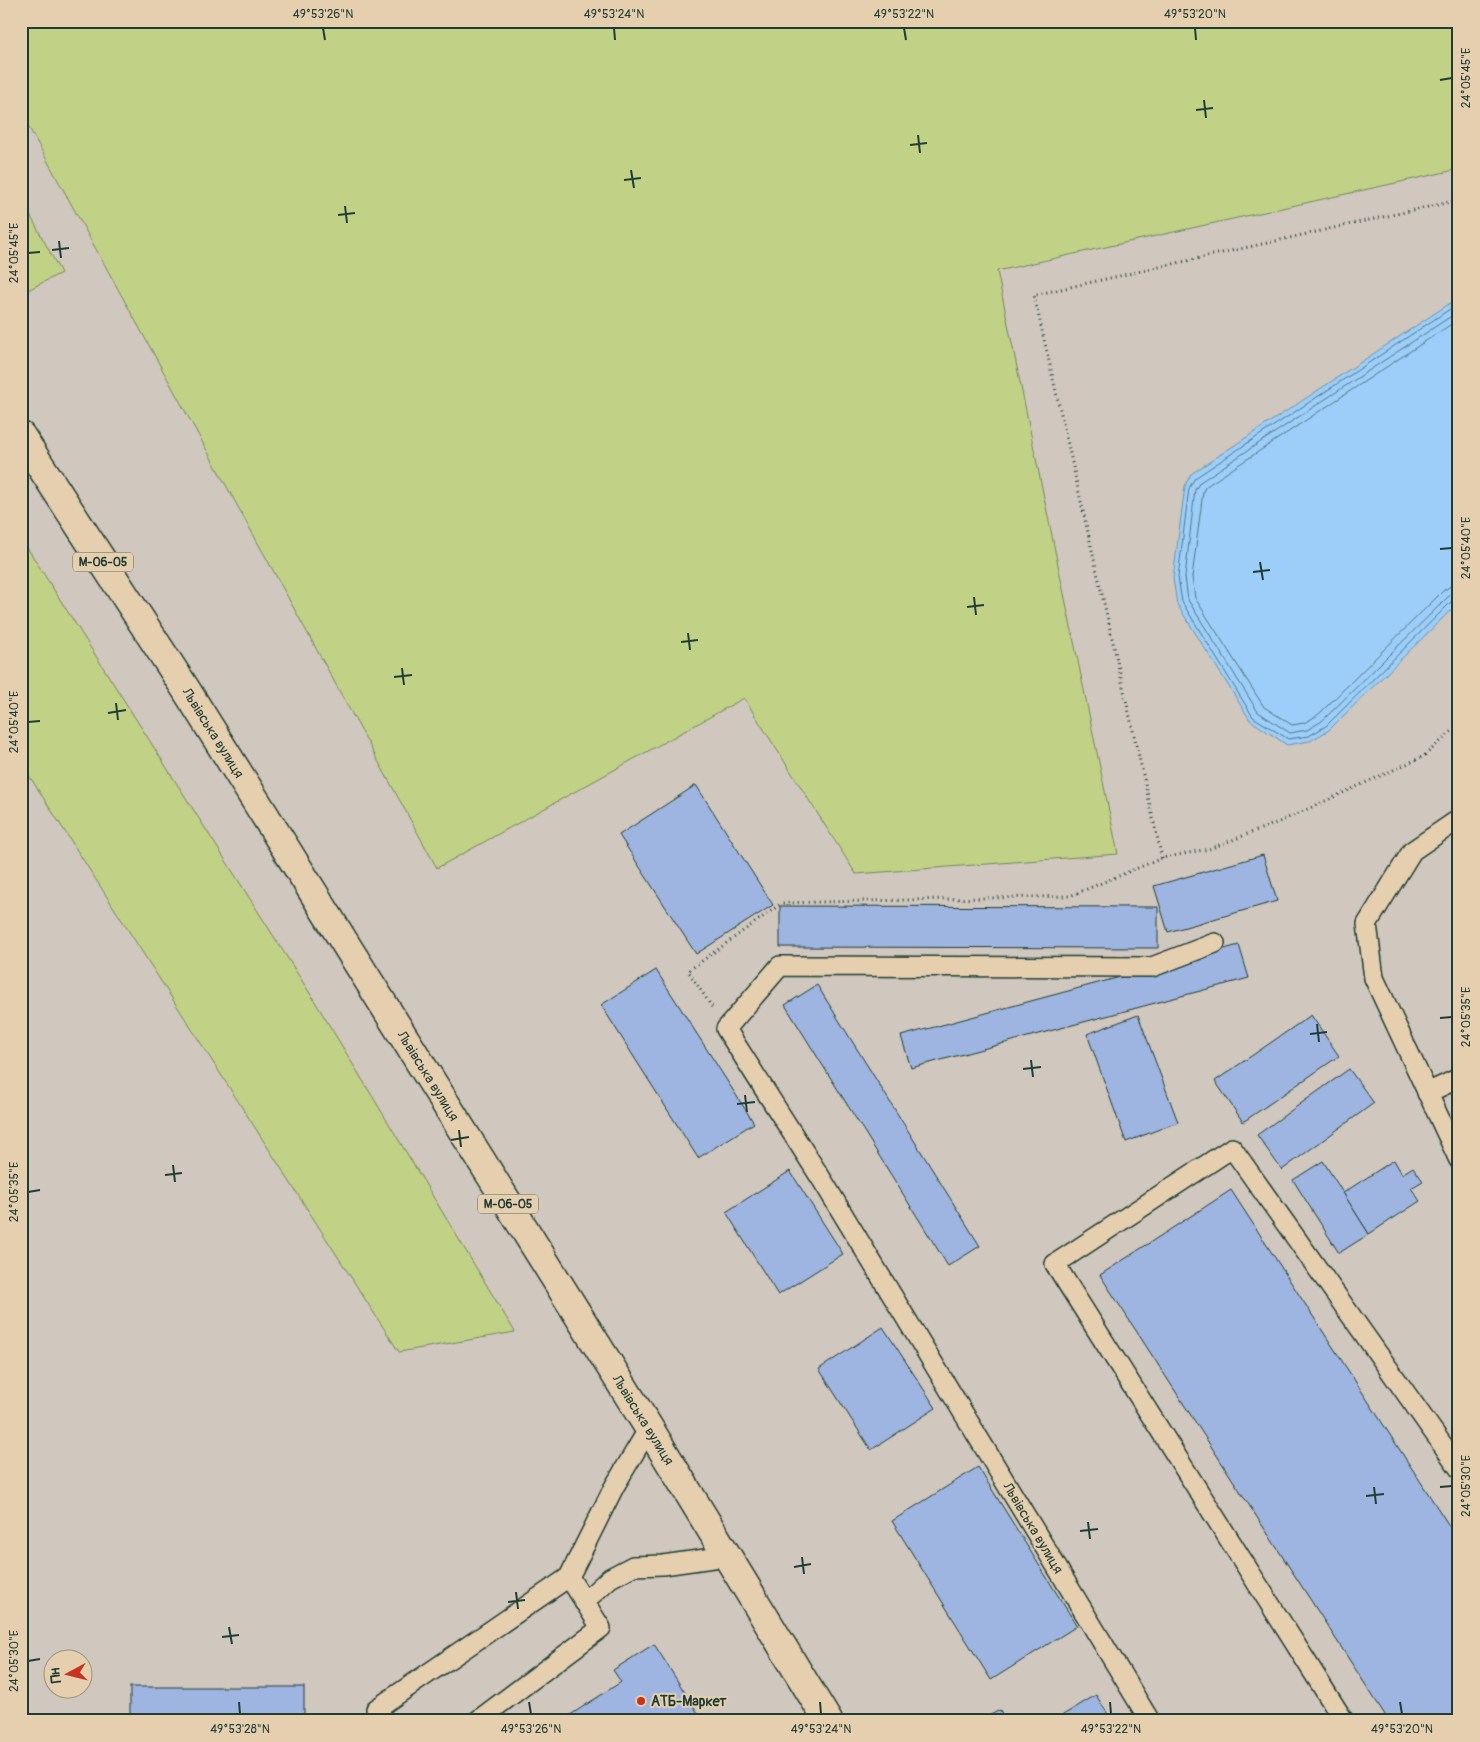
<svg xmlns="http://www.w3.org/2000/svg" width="1480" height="1742" viewBox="0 0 1480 1742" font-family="Pangolin,sans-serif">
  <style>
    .green { fill: #c1d286; stroke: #70885d }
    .water { fill: #9ccef9; stroke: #6a94aa }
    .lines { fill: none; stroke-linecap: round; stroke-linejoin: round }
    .shore { stroke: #517783; stroke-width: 1 }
    .building { fill: #9eb4e1; stroke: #1f3d34 }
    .lane-casing { stroke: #1f3d34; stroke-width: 22 }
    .highway-casing { stroke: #1f3d34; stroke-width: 31 }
    .path { stroke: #1f3d34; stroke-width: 3; stroke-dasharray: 1 4; stroke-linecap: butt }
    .lane { stroke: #e6cfaf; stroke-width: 19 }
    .highway { stroke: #e6cfaf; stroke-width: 28 }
    .ticks { fill: none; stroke: #1f3d34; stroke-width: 2 }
    .poi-dot { fill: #c8321e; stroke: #e6cfaf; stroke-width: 2 }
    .labels { text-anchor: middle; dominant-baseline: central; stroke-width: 4; stroke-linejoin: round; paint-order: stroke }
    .shield { fill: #e6cfaf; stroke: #5b6959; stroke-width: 1 }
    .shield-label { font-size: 12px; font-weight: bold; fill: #1f3d34 }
    .street-label { font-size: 14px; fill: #1f3d34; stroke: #e6cfaf }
    .poi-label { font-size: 14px; font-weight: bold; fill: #1f3d34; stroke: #e6cfaf; text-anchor: start }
    .neatline { fill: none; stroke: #1f3d34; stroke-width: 2 }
    .ticks-label { font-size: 12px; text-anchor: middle; fill: #1f3d34 }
  </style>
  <rect width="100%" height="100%" fill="#d0c7be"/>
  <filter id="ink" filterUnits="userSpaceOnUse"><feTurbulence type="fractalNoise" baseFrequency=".02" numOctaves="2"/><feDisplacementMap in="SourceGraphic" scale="10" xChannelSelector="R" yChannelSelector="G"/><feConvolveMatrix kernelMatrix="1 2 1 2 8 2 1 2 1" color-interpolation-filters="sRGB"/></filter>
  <g filter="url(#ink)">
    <g class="green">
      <polygon points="21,21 1459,21 1459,169 997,271 1118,854 856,874 744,698 437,868 21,113"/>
      <polygon points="21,198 61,273 28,290 21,279"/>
      <polygon points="21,538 311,995 515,1332 399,1352 21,763"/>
    </g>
    <polygon class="water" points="1459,300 1459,602 1329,730 1310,741 1287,745 1250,720 1177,604 1173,578 1185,486 1191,474 1452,302"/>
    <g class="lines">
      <g class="shore">
        <polyline points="1459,305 1453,307 1195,478 1189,488 1178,577 1182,602 1253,717 1288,739 1309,736 1326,726 1453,600 1459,599"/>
        <polyline points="1459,311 1200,482 1195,490 1185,577 1188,600 1258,712 1290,733 1307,730 1322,721 1449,596 1459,592"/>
        <polyline points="1459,319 1205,487 1203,492 1192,577 1195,598 1264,707 1292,725 1304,723 1318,715 1444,590 1451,586 1459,585"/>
      </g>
    </g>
    <g class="building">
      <polygon points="696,785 773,905 696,954 619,835"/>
      <polygon points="1263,855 1277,901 1168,932 1154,886"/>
      <polygon points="780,906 1158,907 1158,948 780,947"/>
      <polygon points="1239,945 1249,978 911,1068 901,1036"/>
      <polygon points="656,970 754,1123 698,1158 601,1005"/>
      <polygon points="817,985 980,1246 948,1266 785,1005"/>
      <polygon points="1138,1015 1178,1122 1126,1142 1087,1034"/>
      <polygon points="1311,1015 1339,1056 1243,1122 1215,1081"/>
      <polygon points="1349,1069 1374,1103 1282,1170 1257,1135"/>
      <polygon points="1394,1160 1402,1174 1413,1167 1423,1181 1411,1188 1420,1201 1369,1234 1343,1193"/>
      <polygon points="1323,1161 1369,1234 1339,1253 1293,1180"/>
      <polygon points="790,1171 843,1254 778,1295 726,1212"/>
      <polygon points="1231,1190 1459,1541 1459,1721 1389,1721 1100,1275"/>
      <polygon points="883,1327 936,1408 871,1450 819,1369"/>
      <polygon points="978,1467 1077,1626 991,1680 892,1521"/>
      <polygon points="654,1644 703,1721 561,1721 621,1682 613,1670"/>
      <rect x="130" y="1687" width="174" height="34"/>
      <polygon points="1096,1695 1112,1721 1053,1721"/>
      <polygon points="1000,1710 1006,1721 979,1721"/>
    </g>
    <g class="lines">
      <defs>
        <g id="lane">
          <polyline points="1459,819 1412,851 1367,924 1374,978 1459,1160"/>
          <polyline points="1427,1093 1459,1078"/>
          <polyline points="584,1602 610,1578 633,1566 663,1565 727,1556"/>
          <polyline points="385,1721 376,1709 569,1577 614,1487 649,1428"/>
          <polyline points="477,1721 601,1628 569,1577"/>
          <polyline points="1150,1721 824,1183 726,1029 780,966 1152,967 1215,943"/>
          <polyline points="1344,1721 1055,1264 1232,1148 1459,1468"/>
        </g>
        <polyline id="highway" points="21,436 185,688 649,1428 828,1721"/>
      </defs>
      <use href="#lane" class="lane-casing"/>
      <use href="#highway" class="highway-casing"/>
      <g class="path">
        <polyline points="1162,858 1034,295 1459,200"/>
        <polyline points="712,1007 688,971 782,903 1070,896 1162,858 1209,849 1279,822 1424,756 1459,725"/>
      </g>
      <use href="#lane" class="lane"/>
      <use href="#highway" class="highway"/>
    </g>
  </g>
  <path class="ticks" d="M 323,28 L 325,40M 614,28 L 615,40M 904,28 L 906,40M 1195,28 L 1196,40M 1440,80 L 1452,78M 1204,100 L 1206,118M 1196,110 L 1213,108M 918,135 L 920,153M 910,145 L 927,143M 631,170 L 634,188M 624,180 L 641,178M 345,206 L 347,223M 338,215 L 355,213M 59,241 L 61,258M 52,250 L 69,248M 28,253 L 40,252M 1440,549 L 1452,548M 1260,562 L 1263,580M 1253,572 L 1270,570M 974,597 L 976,615M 967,607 L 984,605M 688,633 L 690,650M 681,642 L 698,640M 402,668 L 404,685M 394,677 L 412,675M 116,703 L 118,720M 108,713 L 126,710M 28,722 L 40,721M 1440,1018 L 1452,1017M 1317,1024 L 1319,1042M 1310,1034 L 1327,1032M 1031,1060 L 1033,1077M 1023,1069 L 1041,1067M 745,1095 L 747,1112M 737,1104 L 755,1102M 459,1130 L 461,1147M 451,1140 L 469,1137M 173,1165 L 175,1182M 165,1175 L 182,1173M 28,1192 L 40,1190M 1374,1487 L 1376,1504M 1440,1487 L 1452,1486M 1366,1496 L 1384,1494M 1088,1522 L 1090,1539M 1080,1531 L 1098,1529M 802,1557 L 804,1574M 794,1567 L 811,1564M 516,1592 L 518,1609M 508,1602 L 525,1600M 229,1627 L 232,1644M 222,1637 L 239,1635M 28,1661 L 40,1659M 239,1702 L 240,1714M 529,1702 L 531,1714M 820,1702 L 821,1714M 1110,1702 L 1111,1714M 1400,1702 L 1402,1714"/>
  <circle class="poi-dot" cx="641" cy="1701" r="5"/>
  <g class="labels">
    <g class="shield">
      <rect x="73" y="552.5" width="60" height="19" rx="4"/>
      <rect x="478" y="1194.5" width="60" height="19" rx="4"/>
    </g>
    <g class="shield-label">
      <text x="103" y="562">М-06-05</text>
      <text x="508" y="1204">М-06-05</text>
    </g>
    <g class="street-label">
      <text transform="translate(213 733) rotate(58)">Львівська вулиця</text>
      <text transform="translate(428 1076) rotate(58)">Львівська вулиця</text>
      <text transform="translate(643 1420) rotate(58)">Львівська вулиця</text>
      <text transform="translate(1033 1528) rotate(59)">Львівська вулиця</text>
    </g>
    <g class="poi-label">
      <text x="651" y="1701">АТБ-Маркет</text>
    </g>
  </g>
  <rect width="1480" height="1742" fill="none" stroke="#e6cfaf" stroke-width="55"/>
  <g transform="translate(68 1674) rotate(263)"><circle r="24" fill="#e6cfaf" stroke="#96957e"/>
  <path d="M0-4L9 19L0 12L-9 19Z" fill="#c8321e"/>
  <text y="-8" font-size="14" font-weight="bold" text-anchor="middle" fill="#1f3d34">Пн</text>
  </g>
  <rect x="28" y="28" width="1424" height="1686" class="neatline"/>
  <g class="ticks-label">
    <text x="323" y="18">49°53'26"N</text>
    <text x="614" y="18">49°53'24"N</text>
    <text x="904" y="18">49°53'22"N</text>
    <text x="1195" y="18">49°53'20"N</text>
    <text transform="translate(1466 78) rotate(-90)" y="4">24°05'45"E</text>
    <text transform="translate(14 253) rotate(-90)" y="4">24°05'45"E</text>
    <text transform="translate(1466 548) rotate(-90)" y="4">24°05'40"E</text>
    <text transform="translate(14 722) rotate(-90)" y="4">24°05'40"E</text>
    <text transform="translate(1466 1017) rotate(-90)" y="4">24°05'35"E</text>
    <text transform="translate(14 1192) rotate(-90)" y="4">24°05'35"E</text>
    <text transform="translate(1466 1486) rotate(-90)" y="4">24°05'30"E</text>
    <text transform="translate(14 1661) rotate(-90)" y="4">24°05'30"E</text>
    <text x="240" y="1733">49°53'28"N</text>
    <text x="531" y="1733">49°53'26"N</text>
    <text x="821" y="1733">49°53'24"N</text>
    <text x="1111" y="1733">49°53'22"N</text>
    <text x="1402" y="1733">49°53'20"N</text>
  </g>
</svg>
